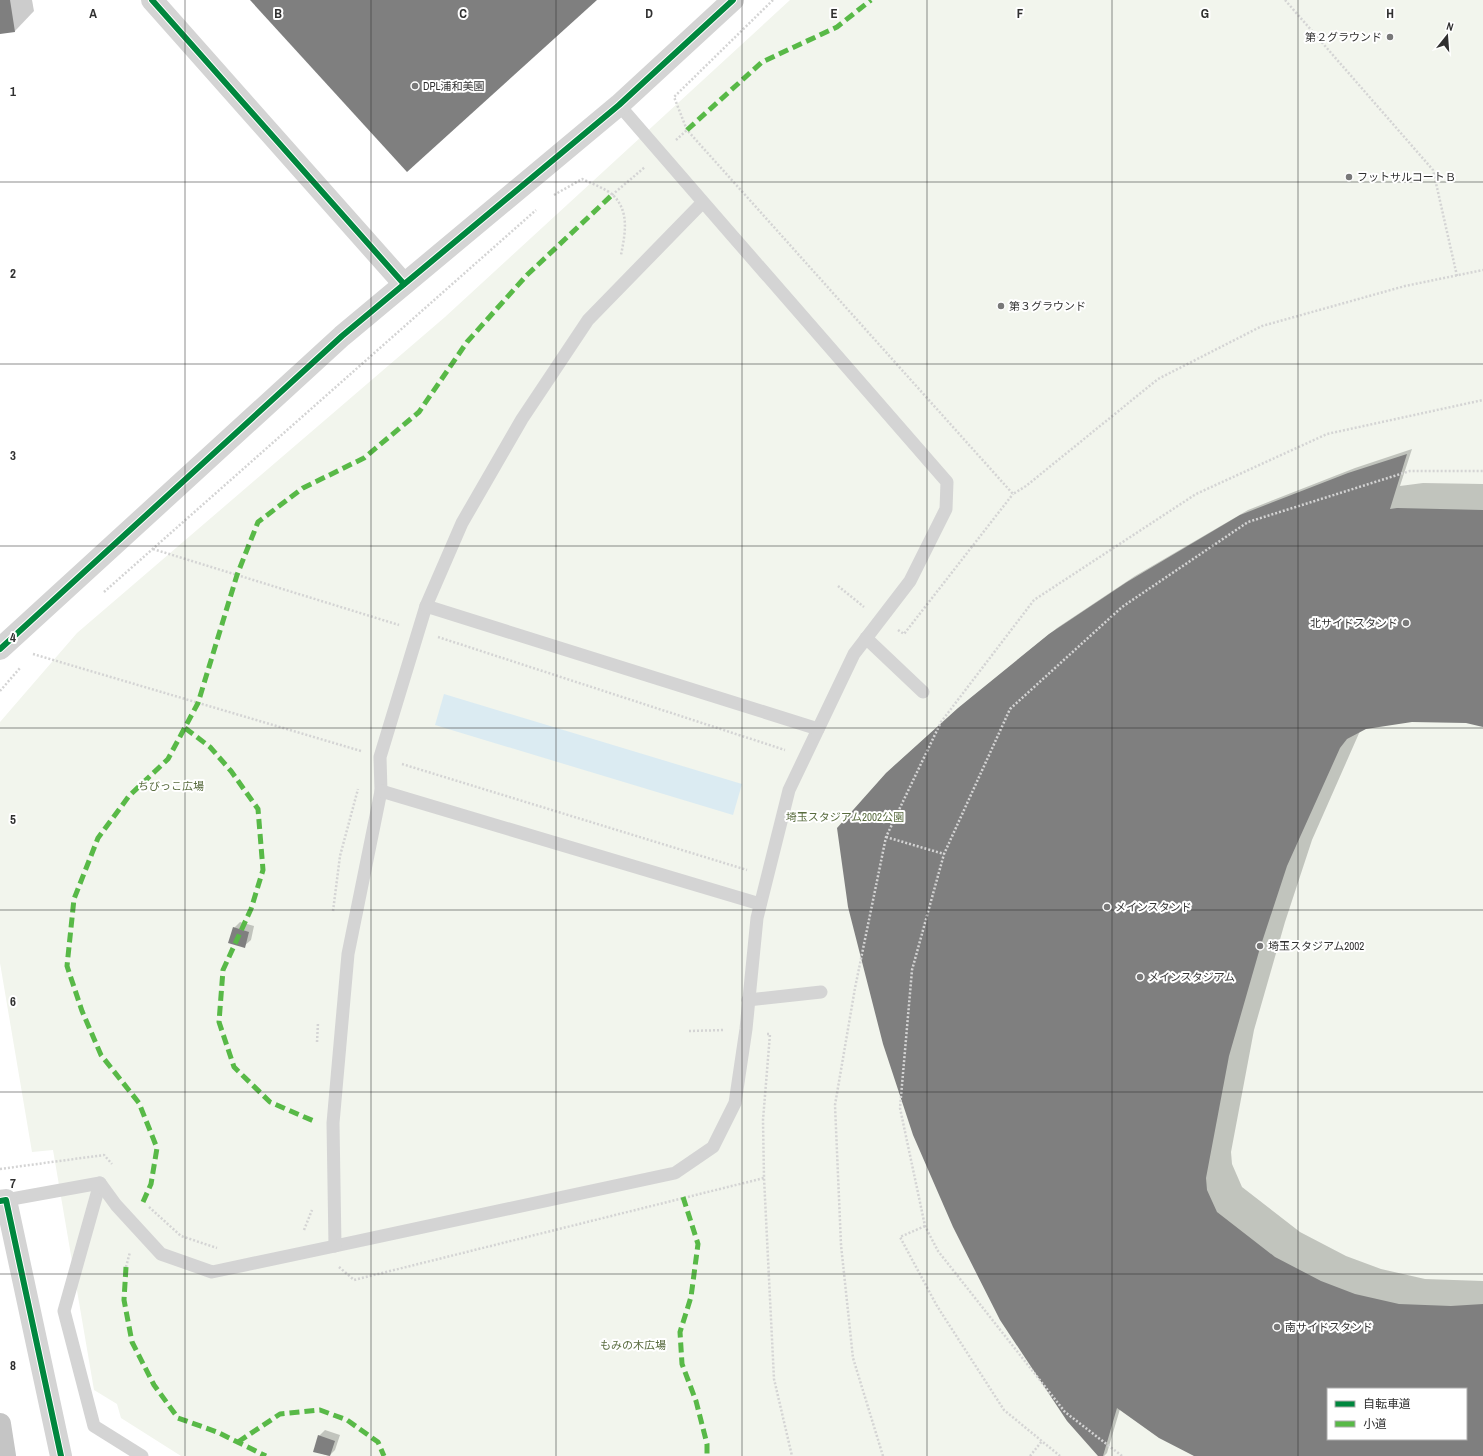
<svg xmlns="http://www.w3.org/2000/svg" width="1483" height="1456" viewBox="0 0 1483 1456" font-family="'Archivo Narrow','Noto Sans JP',sans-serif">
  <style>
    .green { fill: #f2f5ed; fill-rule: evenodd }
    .water { fill: #dbebf2 }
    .shadow { fill: #0003; fill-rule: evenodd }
    .building { fill: #7f7f7f; fill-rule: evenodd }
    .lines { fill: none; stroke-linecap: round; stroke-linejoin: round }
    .path { stroke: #d4d4d4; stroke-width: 2.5; stroke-dasharray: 2 2; stroke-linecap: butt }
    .service { stroke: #d4d4d4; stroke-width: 13 }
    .minor { stroke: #d4d4d4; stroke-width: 22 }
    .tertiary { stroke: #d4d4d4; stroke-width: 22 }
    .trunk { stroke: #c5c5c5; stroke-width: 22 }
    .quiet { stroke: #58b947; stroke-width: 5; stroke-dasharray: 10 5; stroke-linecap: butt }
    .cycleway-casing { stroke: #fff; stroke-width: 8 }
    .cycleway { stroke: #00873e; stroke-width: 6 }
    .grid { fill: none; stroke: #303030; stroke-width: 1; stroke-opacity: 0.55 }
    .poi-dot { fill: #787878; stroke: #fff; stroke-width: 1.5 }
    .labels { text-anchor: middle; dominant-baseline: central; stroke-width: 4; stroke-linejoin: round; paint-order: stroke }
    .poi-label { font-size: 11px; fill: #303030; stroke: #fff; text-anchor: start }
    .park-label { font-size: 11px; fill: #586b3e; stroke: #fff }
    .grid-label { font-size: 13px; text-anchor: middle; font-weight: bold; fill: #303030; stroke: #fff; stroke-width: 4; stroke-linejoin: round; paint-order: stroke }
  </style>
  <rect width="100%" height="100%" fill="#fff"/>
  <path class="green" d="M 790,0 L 1483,0 L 1483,1456 L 181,1456 L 121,1418 L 117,1404 L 94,1390 L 53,1150 L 32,1152 L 0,963 L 0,722 L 77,633 L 445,317 ZM 1328,1389 L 1466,1389 L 1466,1439 L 1328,1439 Z"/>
  <polygon class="water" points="444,694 742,784 733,815 435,725"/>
  <g class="shadow">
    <polygon points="0,0 32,0 34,11 15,31 0,33"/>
    <path d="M 1412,449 L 1400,486 L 1423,483 L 1483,484 L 1483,726 L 1466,722 L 1412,721 L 1366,728 L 1360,731 L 1312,840 L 1285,922 L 1254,1030 L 1231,1152 L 1232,1164 L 1242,1187 L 1300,1232 L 1346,1256 L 1381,1269 L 1425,1279 L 1483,1281 L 1483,1456 L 1196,1456 L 1120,1409 L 1107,1453 L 1104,1456 L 1099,1456 L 893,767 L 966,702 L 1057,628 L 1135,576 L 1248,510 L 1355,468 ZM 1328,1389 L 1466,1389 L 1466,1439 L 1328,1439 Z"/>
    <polygon points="240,922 254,926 251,940 244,946 234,928"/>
    <polygon points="325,1430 340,1435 335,1450 329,1456 314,1451 319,1436"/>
  </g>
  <g class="building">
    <polygon points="0,0 10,0 15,32 0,34"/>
    <polygon points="250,0 597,0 407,172"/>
    <path d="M 1407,454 L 1390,509 L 1397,508 L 1483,510 L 1483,727 L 1466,723 L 1412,722 L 1366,729 L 1347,739 L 1340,748 L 1287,866 L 1260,948 L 1229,1056 L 1206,1178 L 1207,1190 L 1217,1212 L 1275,1257 L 1321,1281 L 1355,1294 L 1399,1304 L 1451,1306 L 1483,1304 L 1483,1456 L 1194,1456 L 1159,1438 L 1117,1408 L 1103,1456 L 1098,1456 L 1067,1421 L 1000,1320 L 953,1227 L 913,1135 L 883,1044 L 848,907 L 837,828 L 886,773 L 958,708 L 1049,634 L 1127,582 L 1240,515 L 1348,473 ZM 1328,1389 L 1466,1389 L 1466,1439 L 1328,1439 Z"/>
    <polygon points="233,927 249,932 245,948 228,943"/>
    <polygon points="318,1435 335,1441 330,1456 313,1452"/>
  </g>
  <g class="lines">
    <g class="path">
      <polyline points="773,0 674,97 687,130 1013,494 1026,486 1158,379 1262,326 1405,286 1483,270"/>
      <polyline points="1285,0 1433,170 1457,276"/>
      <polyline points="676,140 687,130"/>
      <path d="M 554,195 L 582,179 C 591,183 606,189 613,195 C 630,212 625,234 621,255"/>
      <polyline points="612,195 645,167"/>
      <polyline points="153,549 399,625"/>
      <polyline points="838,586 864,607"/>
      <polyline points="104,592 536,210"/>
      <polyline points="898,630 904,634 1013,494"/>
      <polyline points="438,637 785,750"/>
      <polyline points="33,654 361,751"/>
      <polyline points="0,691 20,668"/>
      <polyline points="402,764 747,870"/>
      <polyline points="886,837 944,854"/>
      <polyline points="333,911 340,856 358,789"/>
      <polyline points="689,1031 725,1030"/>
      <polyline points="767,1034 770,1034 763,1120 764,1178 774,1379 792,1456"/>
      <polyline points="317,1042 318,1023"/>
      <polyline points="0,1169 104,1155 112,1164"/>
      <polyline points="149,1207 181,1236 217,1248"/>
      <polyline points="925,1226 900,1237 937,1306 1004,1410 1060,1456"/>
      <polyline points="304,1230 312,1210"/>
      <polyline points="126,1267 130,1252"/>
      <polyline points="339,1267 354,1280 764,1178"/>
      <polyline points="883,1456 853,1358 841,1245 835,1105 855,988 886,837 941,722 1034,600 1196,494 1327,434 1483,400"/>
      <polyline points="1030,1456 1042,1441"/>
      <polyline points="1122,1456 1065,1412 938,1251 925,1226 900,1108 912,970 944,854 1010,709 1122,607 1248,522 1410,471 1483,471"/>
    </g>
    <g class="service">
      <path d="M 619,105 C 728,231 837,356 947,482 L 946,509 L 910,581 L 854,654 L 789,790 L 757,918 L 746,1029 L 735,1103 L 713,1147 L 675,1173 L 335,1246 L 333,1123 L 348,954 L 381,791 L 380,757 L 426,606 L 462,523 L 522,419 L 588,320 L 703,202"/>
      <polyline points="426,606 818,729"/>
      <polyline points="866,638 923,692"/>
      <polyline points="381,791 760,904"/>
      <polyline points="748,1000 821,992"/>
      <polyline points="100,1183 64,1311 94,1426 142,1456"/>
      <polyline points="6,1200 100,1183 116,1205 161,1254 212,1272 335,1246"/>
    </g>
    <g class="minor">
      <polyline points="152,0 404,284"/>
      <polyline points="0,1201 6,1200 61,1456"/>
    </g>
    <polyline class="tertiary" points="0,649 342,336 619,105 733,0"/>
    <polyline class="trunk" points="0,1424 5,1456"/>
    <g class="quiet">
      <polyline points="687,130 762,62 837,27 871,0"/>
      <polyline points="185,728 210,747 231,771 258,809 263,870 251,909 223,970 219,1022 234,1067 270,1102 316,1122"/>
      <polyline points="683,1197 698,1244 691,1297 680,1332 682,1364 696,1401 707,1444 707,1456"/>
      <polyline points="143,1202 151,1184 157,1148 139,1103 101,1055 82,1011 67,966 74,899 98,838 129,796 168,759 198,703 237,575 258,522 303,488 364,458 419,412 467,342 527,275 612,195"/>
      <polyline points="126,1267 124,1300 132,1342 154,1385 178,1418 217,1432 266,1456"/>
      <polyline points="238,1442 280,1414 320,1410 347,1420 378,1442 384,1456"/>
    </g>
    <defs>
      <g id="cycleway">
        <polyline points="152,0 404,284"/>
        <polyline points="0,649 342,336 619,105 733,0"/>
        <polyline points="0,1201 6,1200 61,1456"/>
      </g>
    </defs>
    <use href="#cycleway" class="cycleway-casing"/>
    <use href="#cycleway" class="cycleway"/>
  </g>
  <path class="grid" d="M 185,0 L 185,1456M 371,0 L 371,1456M 556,0 L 556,1456M 742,0 L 742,1456M 927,0 L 927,1456M 1112,0 L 1112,1456M 1298,0 L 1298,1456M 0,182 L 1483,182M 0,364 L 1483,364M 0,546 L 1483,546M 0,728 L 1483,728M 0,910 L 1483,910M 0,1092 L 1483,1092M 0,1274 L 1483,1274"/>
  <g class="poi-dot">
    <circle cx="1390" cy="37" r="4"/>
    <circle cx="415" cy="86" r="4"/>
    <circle cx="1349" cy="177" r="4"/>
    <circle cx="1001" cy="306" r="4"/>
    <circle cx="1406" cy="623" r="4"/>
    <circle cx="1107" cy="907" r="4"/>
    <circle cx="1260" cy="946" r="4"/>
    <circle cx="1140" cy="977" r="4"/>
    <circle cx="1277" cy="1327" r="4"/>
  </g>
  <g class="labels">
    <g class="poi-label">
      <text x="1382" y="37" text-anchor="end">第２グラウンド</text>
      <text x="423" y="86">DPL浦和美園</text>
      <text x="1357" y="177">フットサルコートＢ</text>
      <text x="1009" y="306">第３グラウンド</text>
      <text x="1398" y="623" text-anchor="end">北サイドスタンド</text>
      <text x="1115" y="907">メインスタンド</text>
      <text x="1268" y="946">埼玉スタジアム2002</text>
      <text x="1148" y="977">メインスタジアム</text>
      <text x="1285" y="1327">南サイドスタンド</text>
    </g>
    <g class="park-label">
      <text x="171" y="786">ちびっこ広場</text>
      <text x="845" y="817">埼玉スタジアム2002公園</text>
      <text x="633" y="1345">もみの木広場</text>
    </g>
  </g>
  <g class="grid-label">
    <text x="93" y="18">A</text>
    <text x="278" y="18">B</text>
    <text x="463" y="18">C</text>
    <text x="649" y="18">D</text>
    <text x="834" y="18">E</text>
    <text x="1020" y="18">F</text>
    <text x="1205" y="18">G</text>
    <text x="1390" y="18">H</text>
    <text x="13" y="96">1</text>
    <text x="13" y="278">2</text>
    <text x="13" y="460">3</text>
    <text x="13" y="642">4</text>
    <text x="13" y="824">5</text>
    <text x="13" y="1006">6</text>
    <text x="13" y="1188">7</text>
    <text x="13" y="1370">8</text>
  </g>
  <rect x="1327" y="1388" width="140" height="52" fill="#ffffff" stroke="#acacac"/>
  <rect x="1335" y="1401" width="20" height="6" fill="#00873e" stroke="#acacac"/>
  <text x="1363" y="1408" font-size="12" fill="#303030">自転車道</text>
  <rect x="1335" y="1421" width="20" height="6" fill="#58b947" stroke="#acacac"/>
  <text x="1363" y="1428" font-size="12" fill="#303030">小道</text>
  <g transform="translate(1447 36) rotate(17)" stroke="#ffffff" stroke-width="3" paint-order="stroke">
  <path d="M0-3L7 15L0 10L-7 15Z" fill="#303030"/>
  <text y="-6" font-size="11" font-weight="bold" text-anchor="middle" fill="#303030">N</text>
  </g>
</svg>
